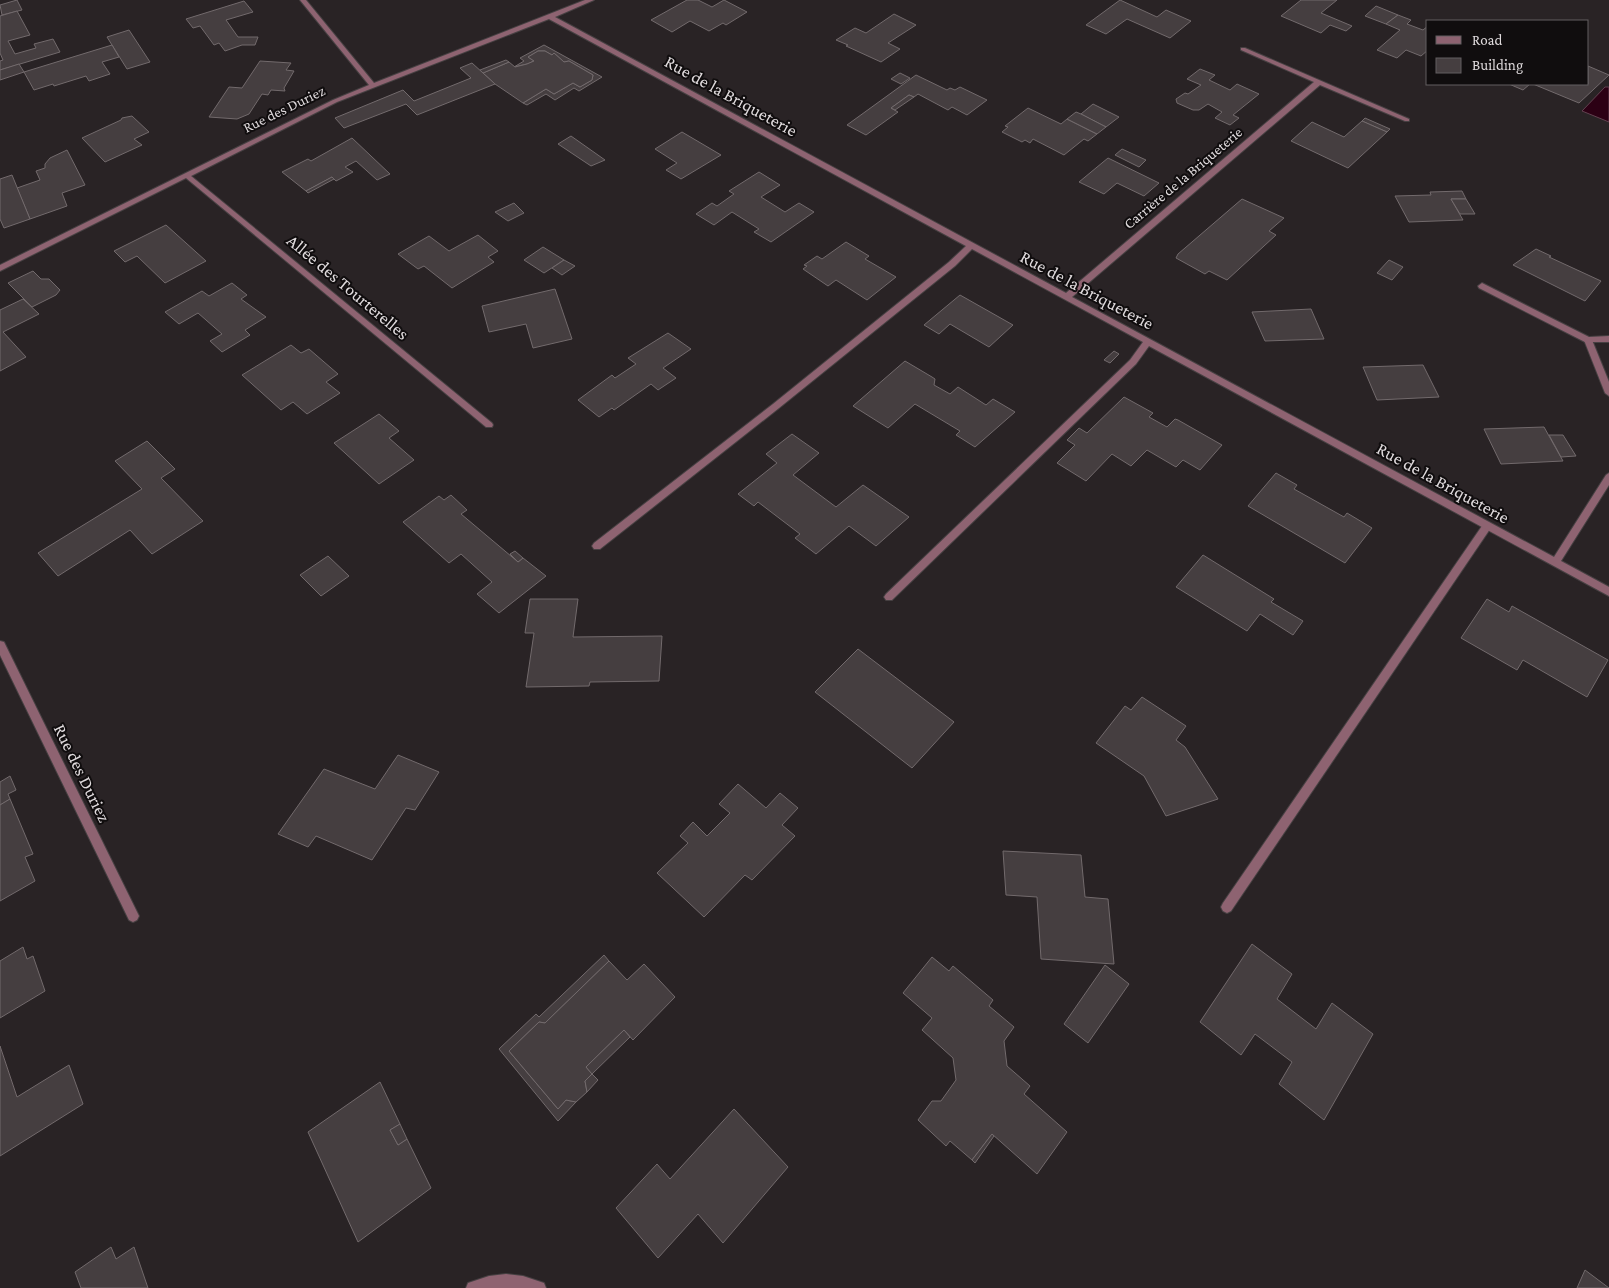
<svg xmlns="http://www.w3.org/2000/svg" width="1609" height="1288" viewBox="0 0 1609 1288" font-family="'Crimson Pro',serif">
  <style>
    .water { fill: #2c0014; stroke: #624150 }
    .building { fill: #453e40; stroke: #726a6c }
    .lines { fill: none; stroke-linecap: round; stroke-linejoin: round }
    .lane-casing { stroke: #464042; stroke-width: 2 }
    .street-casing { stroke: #464042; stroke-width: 2 }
    .lane { fill: #8e6371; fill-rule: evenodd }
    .street { fill: #8e6371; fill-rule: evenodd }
    .labels { text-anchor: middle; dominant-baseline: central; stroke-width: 4; stroke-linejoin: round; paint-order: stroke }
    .far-street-label { font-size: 15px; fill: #dfdadc; stroke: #100d0e }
    .street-label { font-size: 18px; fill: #dfdadc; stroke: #100d0e }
  </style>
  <rect width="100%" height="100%" fill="#292325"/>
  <polygon class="water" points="1605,87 1609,87 1609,122 1582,111"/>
  <g class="building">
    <polygon points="17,0 22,10 2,15 0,5"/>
    <polygon points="687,0 698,0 712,7 724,0 747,12 726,25 723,23 709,31 690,21 672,32 651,20"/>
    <polygon points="1120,0 1157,17 1166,10 1191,21 1170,38 1127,19 1106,34 1086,25"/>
    <polygon points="1301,0 1337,0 1321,13 1352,26 1346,31 1330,25 1321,33 1281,16"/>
    <polygon points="244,1 253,12 226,20 238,37 258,37 255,45 242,45 225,51 219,43 214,45 200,26 193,28 186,19"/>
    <polygon points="1376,6 1398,15 1386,24 1365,16"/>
    <polygon points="17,11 30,35 8,41 15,54 36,48 34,44 53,39 60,52 0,70 0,61 3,60 0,53 0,16"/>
    <polygon points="894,14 916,25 888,43 900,49 881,62 846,46 848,45 836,40 855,28 866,33"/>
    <polygon points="1398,15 1411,20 1407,24 1423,30 1428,26 1428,50 1421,56 1406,50 1397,58 1377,50 1400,30 1386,24"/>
    <polygon points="129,30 150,62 127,69 107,37"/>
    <polygon points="112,45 119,57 102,62 110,74 89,81 86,76 54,86 53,84 34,90 24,72"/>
    <polygon points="544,45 602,77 579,91 574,88 555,100 546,94 527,105 523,103 546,89 554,94 573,83 580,87 592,80 593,75 569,61 564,62 554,53 552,55 545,51 538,51 528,57 534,61 527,64 514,67 524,61 520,58"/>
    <polygon points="538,51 545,51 552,55 554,53 564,62 569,61 593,75 592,80 580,87 573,83 554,94 546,89 523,103 495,84 483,73 509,62 515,67 527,64 534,61 528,57"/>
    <polygon points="506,60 509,62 483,73 480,70"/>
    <polygon points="260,61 291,63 286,70 294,71 284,88 285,91 271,90 268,95 262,94 249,114 237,119 209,117 229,87 242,88"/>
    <polygon points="472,63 495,84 417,115 406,104 344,128 335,118 403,90 414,101 471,78 460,68"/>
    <polygon points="19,64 24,72 0,80 0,70"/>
    <polygon points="1588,66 1609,75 1579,103 1533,84 1588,84"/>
    <polygon points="1200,69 1215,75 1209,80 1230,90 1237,84 1259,94 1233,115 1239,118 1230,125 1215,118 1222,112 1208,104 1199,110 1193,110 1177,103 1176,99 1185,93 1188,94 1201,85 1187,79"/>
    <polygon points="900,73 910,78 901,84 891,79"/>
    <polygon points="916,75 947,90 950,88 955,90 960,87 987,100 967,115 952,107 948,110 918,94 914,97 909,95 891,108 898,112 866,135 847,125"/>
    <polygon points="1509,84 1530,84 1523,90"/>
    <polygon points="909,95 914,97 895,110 891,108"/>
    <polygon points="1093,104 1119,117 1106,127 1081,114"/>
    <polygon points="1028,108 1061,124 1067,119 1097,134 1088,141 1084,139 1064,155 1033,139 1030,143 1025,140 1022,142 1002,132 1008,127 1005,126"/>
    <polygon points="1076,112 1081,114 1106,127 1097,134 1067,119"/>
    <polygon points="132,116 149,132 134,139 142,145 105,162 82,138 121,120 122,118"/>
    <polygon points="1365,118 1390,129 1387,132 1362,121"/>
    <polygon points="1362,121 1387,132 1348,168 1291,141 1312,122 1344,137"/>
    <polygon points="682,132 721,155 681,179 666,170 677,163 655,149"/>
    <polygon points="571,136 605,160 591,166 558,144"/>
    <polygon points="352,138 390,174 377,180 356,161 345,167 353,172 336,181 332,177 306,191 282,172 308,159 311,161"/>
    <polygon points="1122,149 1146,160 1139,167 1115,155"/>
    <polygon points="67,150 85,185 62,193 67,206 30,219 17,188 40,180 36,171 45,168 45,164 50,158"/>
    <polygon points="1108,158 1159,183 1144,196 1117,183 1104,194 1079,182"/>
    <polygon points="759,172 780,185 761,197 785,212 799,203 814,212 771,242 754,232 759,229 732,212 714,225 696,214 712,203 717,206 734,194 729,191"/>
    <polygon points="12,175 30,219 4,228 0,219 0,179"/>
    <polygon points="332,177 334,179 308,193 306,191"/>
    <polygon points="1462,191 1466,199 1451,199 1463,220 1409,222 1395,196 1431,195 1430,192"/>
    <polygon points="1242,199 1284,218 1269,231 1276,235 1227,280 1209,271 1205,274 1176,258 1178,254"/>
    <polygon points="1451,199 1466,199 1475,214 1460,214"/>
    <polygon points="514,203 524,213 508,221 495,212"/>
    <polygon points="166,225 206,261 165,283 137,256 125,262 114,251"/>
    <polygon points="478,235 498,251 488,257 494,262 452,288 424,266 418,269 398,254 429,236 449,251"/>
    <polygon points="846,242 869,256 865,259 896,277 867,300 836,280 828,286 803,269 807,266 804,265 817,256 822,259"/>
    <polygon points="543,247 564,260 544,273 524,260"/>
    <polygon points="1536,249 1551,256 1549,257 1601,281 1585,301 1513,265"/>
    <polygon points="564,260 575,266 562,275 552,268"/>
    <polygon points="1389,260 1403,267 1392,280 1377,273"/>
    <polygon points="33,271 41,279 49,279 60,290 56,295 32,307 8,283"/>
    <polygon points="232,283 247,295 241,299 266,317 245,330 250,335 222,352 210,341 222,334 198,313 179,324 165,312 202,291 209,296"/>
    <polygon points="555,289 572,339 533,348 526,324 489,332 482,306"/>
    <polygon points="960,295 1013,325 989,347 950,324 939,334 924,325"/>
    <polygon points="23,299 39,314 3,332 26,357 0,371 0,310"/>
    <polygon points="1311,309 1324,339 1265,341 1252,312"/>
    <polygon points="668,333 691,349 663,368 676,378 658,390 651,384 614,410 612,408 599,417 578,400 612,375 615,378 636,364 628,358"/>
    <polygon points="291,345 301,353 309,349 338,374 326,382 340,393 307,414 293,402 281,410 242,375"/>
    <polygon points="1114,351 1119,354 1110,363 1104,360"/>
    <polygon points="905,361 932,377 935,379 934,385 950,394 958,387 986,405 993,399 1015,412 975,447 956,435 960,431 915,404 888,428 853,406"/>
    <polygon points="1423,365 1439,397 1377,400 1363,367"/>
    <polygon points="1124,397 1153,413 1149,417 1167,427 1175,419 1178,420 1222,445 1200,470 1183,460 1176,467 1147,450 1131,466 1112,454 1086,481 1057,463 1075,445 1067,440 1079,428 1087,433"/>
    <polygon points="379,414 399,431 389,438 414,460 379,484 334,443"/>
    <polygon points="1544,427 1563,461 1501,464 1484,429"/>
    <polygon points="792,434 819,453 793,475 836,507 863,485 909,517 876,546 849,526 816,554 795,538 800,534 758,502 754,506 738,494 777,463 766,454"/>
    <polygon points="1549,435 1563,435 1576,456 1561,457"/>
    <polygon points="147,441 175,469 161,478 203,521 152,554 130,530 58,576 38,553 142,489 115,461"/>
    <polygon points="1276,473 1297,485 1294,489 1344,517 1347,513 1372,528 1345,563 1248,506"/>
    <polygon points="451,495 467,510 461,514 518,562 523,558 546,576 499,613 477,594 492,582 461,554 449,563 403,522 439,496 444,500"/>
    <polygon points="515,551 523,558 518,562 510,554"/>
    <polygon points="1203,555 1274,599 1271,602 1303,621 1293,635 1260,614 1247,631 1176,587"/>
    <polygon points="328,556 349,576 321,596 300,575"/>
    <polygon points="530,599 578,599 573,637 662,636 659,681 590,682 589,686 526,687 534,633 525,633"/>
    <polygon points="1487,599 1509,612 1512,606 1608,660 1587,697 1523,660 1517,670 1461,638"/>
    <polygon points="858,649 954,722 912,768 815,692"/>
    <polygon points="1142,697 1186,726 1176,740 1185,747 1218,799 1166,816 1144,776 1096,743 1125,706 1131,710"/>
    <polygon points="398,755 439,772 415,810 406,808 372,860 316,836 308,847 278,834 324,769 375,789"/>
    <polygon points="10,776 16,790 8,794 10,799 0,805 0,782"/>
    <polygon points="738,784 766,808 780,793 798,808 782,825 795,836 752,880 745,875 704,917 657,873 688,843 680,836 693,822 707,836 730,813 719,804"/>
    <polygon points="10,799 33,854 25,857 35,881 0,901 0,805"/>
    <polygon points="1003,851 1081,855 1085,897 1108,899 1114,964 1041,959 1037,897 1006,895"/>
    <polygon points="1252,944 1292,974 1277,999 1316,1029 1332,1003 1373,1034 1324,1120 1279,1084 1292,1062 1255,1034 1241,1055 1200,1022"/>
    <polygon points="23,947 27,959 33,956 45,991 0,1018 0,961"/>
    <polygon points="604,955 609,961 545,1023 539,1022 509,1051 558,1109 566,1100 576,1102 558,1121 499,1049 536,1014 539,1017"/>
    <polygon points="932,957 949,971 953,966 993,1000 989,1006 1014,1027 1004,1041 1007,1066 1030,1086 1024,1094 1067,1132 1037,1174 992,1134 972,1160 950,1141 946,1146 918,1120 932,1101 941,1101 956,1080 953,1058 922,1030 932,1018 903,993"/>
    <polygon points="609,961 627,980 644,964 675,997 633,1040 624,1030 586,1067 592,1074 585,1081 587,1092 576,1102 566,1100 558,1109 509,1051 539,1022 545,1023"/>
    <polygon points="1105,965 1129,984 1088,1043 1064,1024"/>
    <polygon points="624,1030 630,1037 592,1074 586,1067"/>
    <polygon points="0,1046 17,1097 69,1065 83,1104 0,1156"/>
    <polygon points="592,1074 598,1080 587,1092 585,1081"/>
    <polygon points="380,1082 400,1124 390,1130 398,1145 407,1139 431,1188 358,1242 308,1132"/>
    <polygon points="734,1109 788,1167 723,1243 698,1214 658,1258 616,1208 657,1164 670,1179"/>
    <polygon points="400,1124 407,1139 398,1145 390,1130"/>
    <polygon points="992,1134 994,1136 975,1163 972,1160"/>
    <polygon points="111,1247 116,1259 134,1247 148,1288 81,1288 75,1272"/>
    <polygon points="1585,1270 1609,1288 1577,1288"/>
  </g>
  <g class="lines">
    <defs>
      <g id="lane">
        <polygon points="1482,283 1589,337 1609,336 1609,342 1585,342 1479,288 1478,286"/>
        <polygon points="1487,522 1492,526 1490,529 1231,911 1227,913 1223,911 1221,907 1223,903 1484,523"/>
      </g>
      <g id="street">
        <polygon points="300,0 306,0 374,83 585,0 594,0 555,17 1066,293 1314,82 1241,50 1241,48 1245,48 1409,119 1409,121 1405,121 1320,85 1072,297 1554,557 1606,475 1609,473 1609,485 1561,561 1609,587 1609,596 1149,346 1136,364 892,600 886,600 884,597 886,594 1130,360 1143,342 972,249 955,266 779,408 600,549 594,549 592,546 594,543 773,404 949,262 966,246 549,19 337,102 191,176 492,423 493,425 492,427 486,427 186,178 0,271 0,265 333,100 369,85"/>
        <polygon points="1588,337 1592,340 1609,382 1609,396 1605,393 1584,340"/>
        <polygon points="0,641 4,642 137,912 139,916 137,920 133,922 129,920 0,655"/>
        <polygon points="506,1274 523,1276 544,1283 546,1288 466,1288 468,1283 489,1276"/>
      </g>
    </defs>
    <use href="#lane" class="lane-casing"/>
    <use href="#street" class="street-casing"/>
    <use href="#lane" class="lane"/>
    <use href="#street" class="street"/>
  </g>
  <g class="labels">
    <g class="far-street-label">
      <text transform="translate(284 109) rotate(-26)">Rue des Duriez</text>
      <text transform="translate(1183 178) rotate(-40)">Carrière de la Briqueterie</text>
    </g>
    <g class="street-label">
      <text transform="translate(731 96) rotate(29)">Rue de la Briqueterie</text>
      <text transform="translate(348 287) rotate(40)">Allée des Tourterelles</text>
      <text transform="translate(1087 290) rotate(28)">Rue de la Briqueterie</text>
      <text transform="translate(1443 483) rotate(29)">Rue de la Briqueterie</text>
      <text transform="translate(82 773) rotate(64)">Rue des Duriez</text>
    </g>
  </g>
  <rect x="1426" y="20" width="162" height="65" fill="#100d0e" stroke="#635f60"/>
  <rect x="1436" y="36" width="25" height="8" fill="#8e6371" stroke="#635f60"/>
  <text x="1472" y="45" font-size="15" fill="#dfdadc">Road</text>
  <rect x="1436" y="58" width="25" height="15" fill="#453e40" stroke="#635f60"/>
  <text x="1472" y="70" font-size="15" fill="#dfdadc">Building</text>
</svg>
